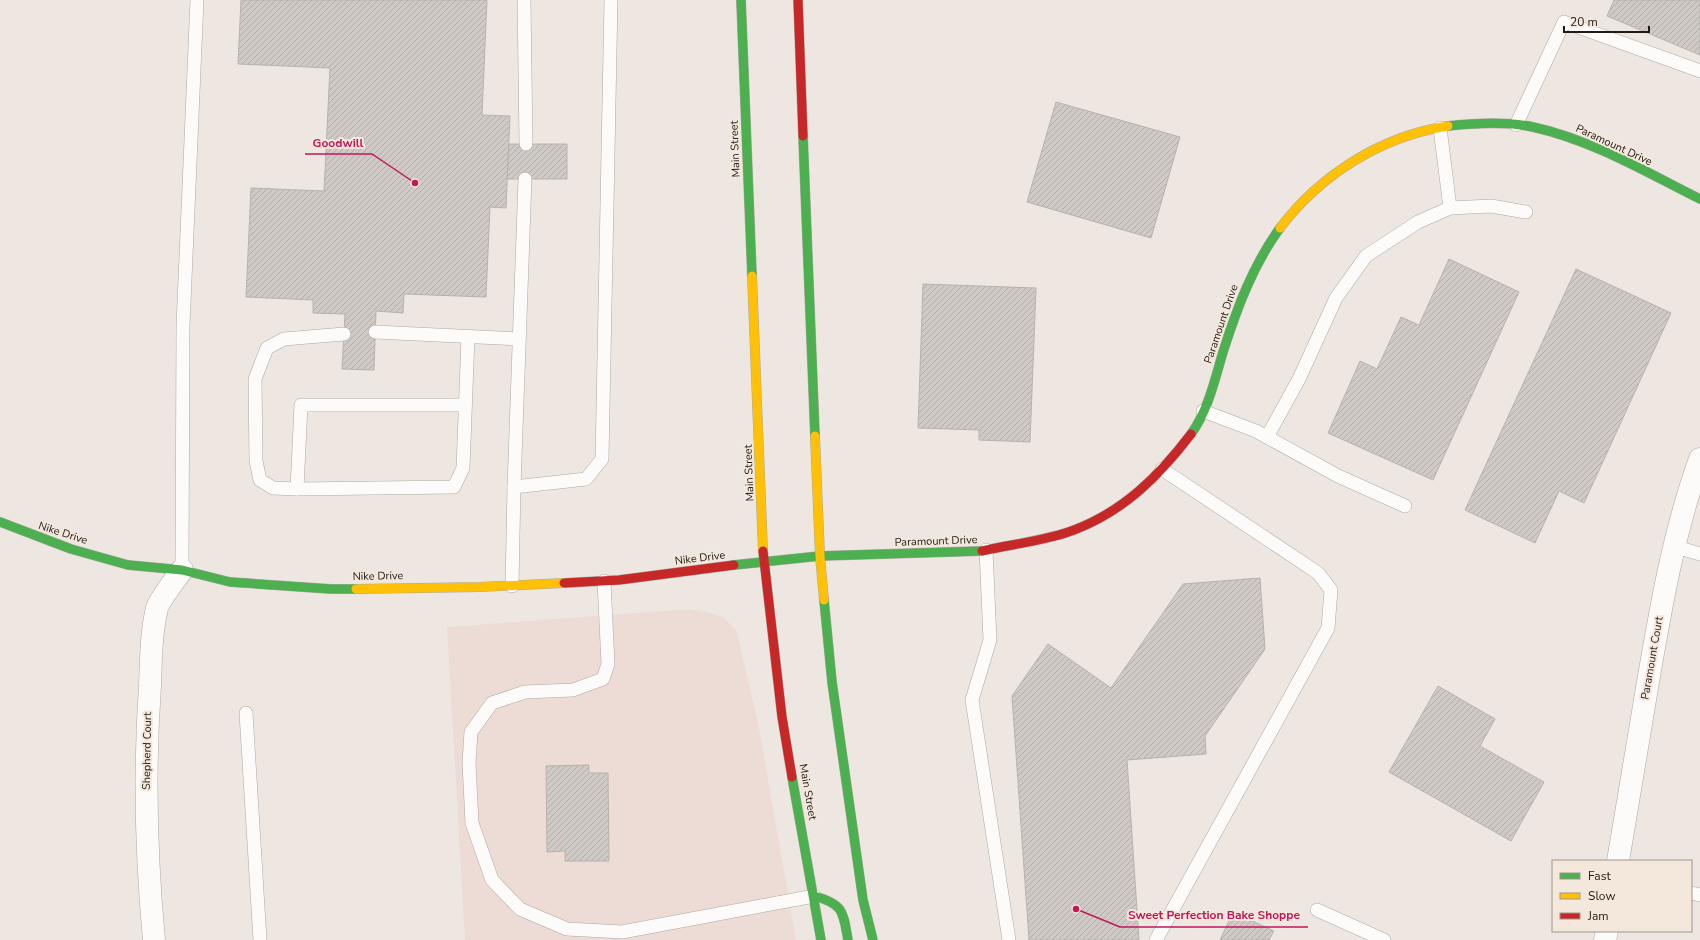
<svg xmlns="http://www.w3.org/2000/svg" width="1700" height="940" viewBox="0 0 1700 940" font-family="'Nunito Sans',sans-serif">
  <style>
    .commercial { fill: #eddbd6 }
    .building { fill: url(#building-hatch); stroke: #b7b2ad }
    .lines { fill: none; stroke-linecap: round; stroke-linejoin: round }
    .lane-casing { stroke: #ada8a3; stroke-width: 14 }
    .street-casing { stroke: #ada8a3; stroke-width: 23 }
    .fast-casing { stroke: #ada8a3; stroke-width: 10 }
    .slow-casing { stroke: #ada8a3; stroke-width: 10 }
    .jam-casing { stroke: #ada8a3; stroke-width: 10 }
    .lane { stroke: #fcfbfa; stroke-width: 13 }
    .street { stroke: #fcfbfa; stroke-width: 22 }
    .fast { stroke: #4caf50; stroke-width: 9 }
    .slow { stroke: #ffc107; stroke-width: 9 }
    .jam { stroke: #c62828; stroke-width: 9 }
    .labels { text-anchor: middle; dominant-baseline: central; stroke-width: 4; stroke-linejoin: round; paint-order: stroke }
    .street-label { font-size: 11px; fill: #201b17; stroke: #f4e7db }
    .leader { fill: none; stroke: #c2185b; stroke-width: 1.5 }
    .callout-dot { fill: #c2185b; stroke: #f4e7db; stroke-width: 1.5 }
    .callout-label { font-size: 12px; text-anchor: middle; font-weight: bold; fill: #c2185b; stroke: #f4e7db; stroke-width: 4; stroke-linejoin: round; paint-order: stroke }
  </style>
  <defs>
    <pattern id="building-hatch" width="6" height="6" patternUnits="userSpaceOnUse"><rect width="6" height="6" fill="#cfcac5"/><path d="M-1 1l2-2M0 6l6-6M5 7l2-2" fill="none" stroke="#b1ada8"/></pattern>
  </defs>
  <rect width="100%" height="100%" fill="#eee7e1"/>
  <polygon class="commercial" points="690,609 711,613 723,617 736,630 758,722 796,940 465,940 447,627"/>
  <g class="building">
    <polygon points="241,0 487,0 482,115 510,116 506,208 490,207 486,297 404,294 403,313 376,311 374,370 342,369 345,314 313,313 313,300 246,297 251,188 324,191 330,68 238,64"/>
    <polygon points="1614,0 1700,0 1700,55 1607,16"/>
    <polygon points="1056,102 1180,137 1151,238 1027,202"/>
    <polygon points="509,144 567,144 567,179 507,179"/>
    <polygon points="1449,259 1519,292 1433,480 1328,433 1360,361 1377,369 1401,317 1419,325"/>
    <polygon points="1576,269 1671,313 1584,503 1559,491 1535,543 1465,510"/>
    <polygon points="923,284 1036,288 1030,442 979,440 979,430 918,428"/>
    <polygon points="1260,578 1265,649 1205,736 1206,754 1127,760 1139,940 1029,940 1012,696 1048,644 1111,688 1183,584"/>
    <polygon points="1438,686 1495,719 1480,746 1544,782 1511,841 1389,772"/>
    <polygon points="589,765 589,773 608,773 609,861 565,861 565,851 547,852 546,766"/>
    <polygon points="1233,912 1274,931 1269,940 1220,940"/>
  </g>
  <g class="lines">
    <defs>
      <g id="lane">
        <polyline points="524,0 526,144"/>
        <polyline points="1516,125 1564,22 1700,71"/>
        <polyline points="1440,128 1450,208"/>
        <polyline points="375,332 519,339"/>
        <polyline points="465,405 301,405 297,489 454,487 463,468 468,337"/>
        <polyline points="1203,411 1256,431 1338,476 1405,506"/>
        <polyline points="1267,437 1299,379 1336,298 1366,256 1418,222 1450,208 1491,206 1526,212"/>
        <polyline points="514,487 525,179"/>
        <polyline points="297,489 273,488 260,480 256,461 255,379 267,348 284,339 344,334"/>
        <polyline points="1673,546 1700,554"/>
        <polyline points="986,550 990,640 972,700 1009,940"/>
        <polyline points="182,570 183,326 197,0"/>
        <polyline points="604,581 608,664 603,679 573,690 525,692 492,703 471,732 469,763 472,823 492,880 520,909 567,929 622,932 814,896"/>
        <polyline points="512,586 514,487 586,479 602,459 611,0"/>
        <polyline points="246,713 260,940"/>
        <polyline points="1691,893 1700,895"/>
        <polyline points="1317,910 1384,940"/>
        <polyline points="1156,940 1328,628 1331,590 1318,573 1162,469"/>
      </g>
      <g id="street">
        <path d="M 1618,861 C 1628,801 1638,742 1648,682 C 1661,606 1674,531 1700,459"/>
        <path d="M 154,940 C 146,855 144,771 150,686 C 151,660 151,633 157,608 C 160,599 176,579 182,570"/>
        <polyline points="1605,940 1607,931"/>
      </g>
      <g id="fast">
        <polyline points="741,0 752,276"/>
        <path d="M 1448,126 C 1475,123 1506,121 1533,127 C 1592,140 1646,172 1700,199"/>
        <polyline points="803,136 815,436"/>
        <path d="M 1191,434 C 1208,411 1215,379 1223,352 C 1237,308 1253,265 1280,228"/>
        <polyline points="0,522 71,549 128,565 182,570 230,582 331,589 356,589"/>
        <polyline points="734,565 820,556 982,551"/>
        <polyline points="824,600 832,682 863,900 873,940"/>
        <polyline points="792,777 821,940"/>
        <path d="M 814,896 C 844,904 843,912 848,940"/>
      </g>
      <g id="slow">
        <path d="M 1280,228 C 1321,174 1382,136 1448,126"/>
        <polyline points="752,276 763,551"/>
        <polyline points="815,436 820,556 824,600"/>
        <polyline points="356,589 480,587 564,583"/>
      </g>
      <g id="jam">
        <polyline points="798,0 803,136"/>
        <polyline points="763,551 782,717 792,777"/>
        <path d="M 982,551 C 1012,544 1045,541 1074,530 C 1124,511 1159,476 1191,434"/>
        <polyline points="564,583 619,580 734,565"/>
      </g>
    </defs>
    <use href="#lane" class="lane-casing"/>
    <use href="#street" class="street-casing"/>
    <use href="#fast" class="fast-casing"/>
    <use href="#slow" class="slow-casing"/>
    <use href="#jam" class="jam-casing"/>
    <use href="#lane" class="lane"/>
    <use href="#street" class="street"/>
    <use href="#fast" class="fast"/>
    <use href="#slow" class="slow"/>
    <use href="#jam" class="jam"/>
  </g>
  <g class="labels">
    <g class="street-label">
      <text transform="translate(1614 145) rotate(25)">Paramount Drive</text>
      <text transform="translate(735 149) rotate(-92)">Main Street</text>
      <text transform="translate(1221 324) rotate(-71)">Paramount Drive</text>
      <text transform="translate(749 473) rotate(-92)">Main Street</text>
      <text transform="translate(63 533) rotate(18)">Nike Drive</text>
      <text transform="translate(936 541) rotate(-2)">Paramount Drive</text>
      <text transform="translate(700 558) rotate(-7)">Nike Drive</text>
      <text transform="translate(378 576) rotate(-1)">Nike Drive</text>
      <text transform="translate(1652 658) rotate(-80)">Paramount Court</text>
      <text transform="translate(147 751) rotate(-89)">Shepherd Court</text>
      <text transform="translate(808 792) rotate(80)">Main Street</text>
    </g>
  </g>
  <path class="leader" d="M415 183L372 154H305M1076 909L1120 927H1308"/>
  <g class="callout-dot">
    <circle cx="415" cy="183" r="4"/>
    <circle cx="1076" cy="909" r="4"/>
  </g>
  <g class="callout-label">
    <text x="338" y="147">Goodwill</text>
    <text x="1214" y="919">Sweet Perfection Bake Shoppe</text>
  </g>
  <rect x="1552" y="860" width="140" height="72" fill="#f4e7db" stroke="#9f958d"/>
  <rect x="1560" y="873" width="20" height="6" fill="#4caf50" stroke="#9f958d"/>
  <text x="1588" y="880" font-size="12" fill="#201b17">Fast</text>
  <rect x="1560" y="893" width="20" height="6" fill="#ffc107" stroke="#9f958d"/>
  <text x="1588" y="900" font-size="12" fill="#201b17">Slow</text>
  <rect x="1560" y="913" width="20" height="6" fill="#c62828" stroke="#9f958d"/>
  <text x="1588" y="920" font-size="12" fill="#201b17">Jam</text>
  <path d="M1564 26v6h85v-6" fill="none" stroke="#201b17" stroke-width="2"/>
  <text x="1570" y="26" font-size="12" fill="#201b17" stroke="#f4e7db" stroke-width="3" paint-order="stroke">20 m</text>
</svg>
